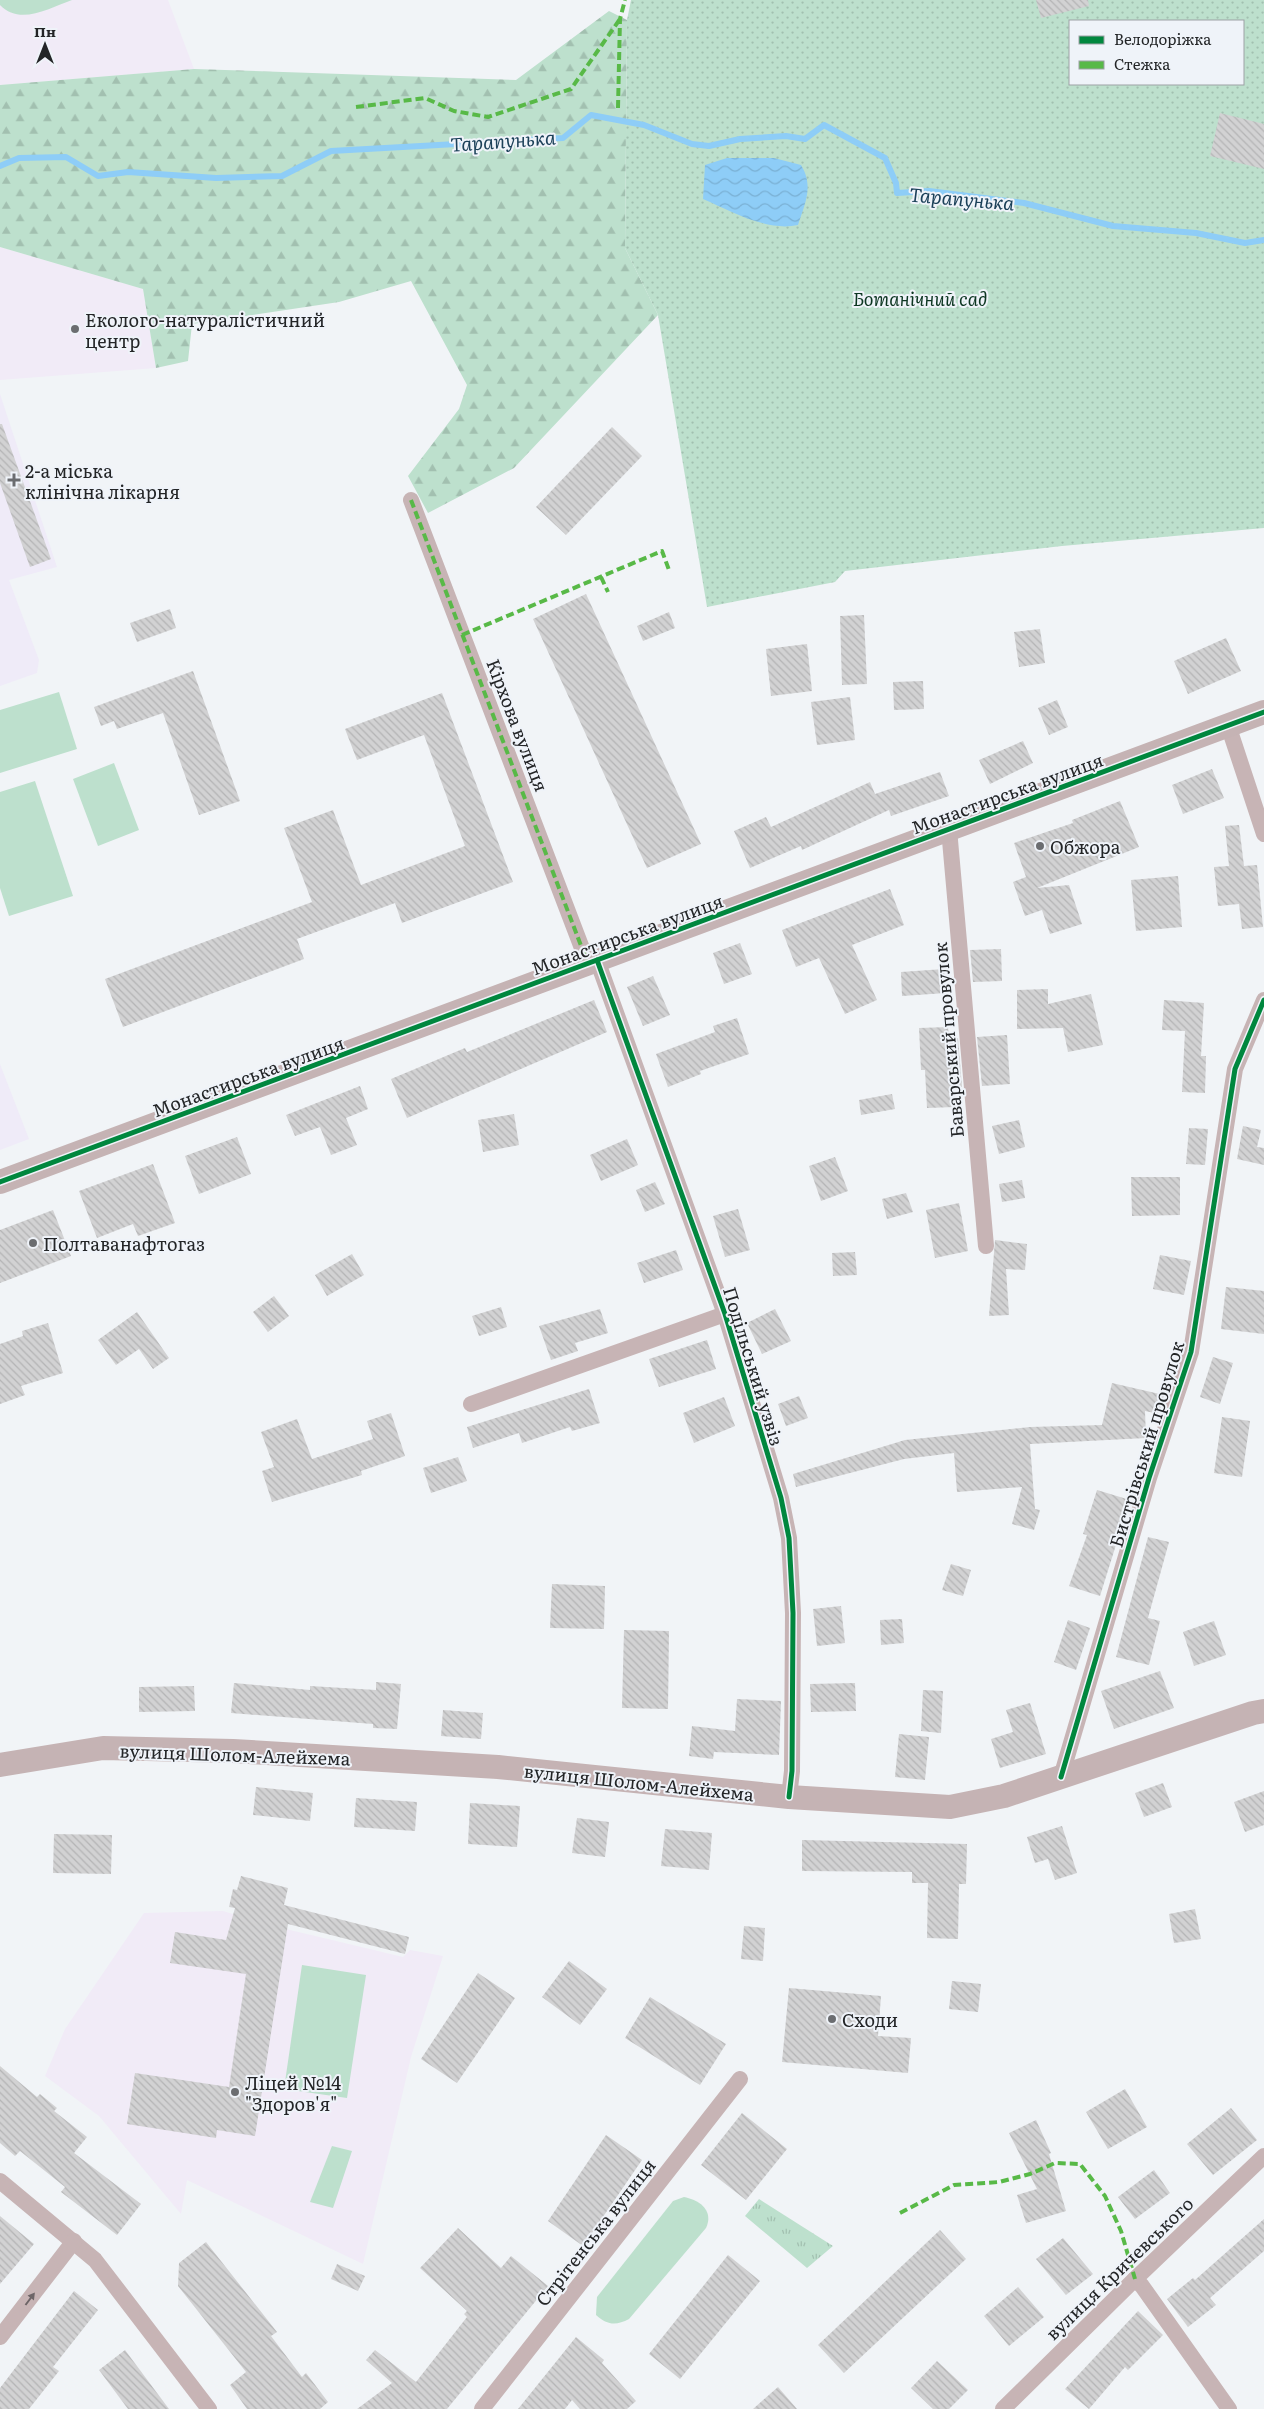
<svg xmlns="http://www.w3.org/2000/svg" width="1264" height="2409" viewBox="0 0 1264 2409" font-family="Literata,serif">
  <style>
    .education { fill: #f1ebf7 }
    .medical { fill: #efebf8 }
    .grass { fill: #bde0cd }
    .forest { fill: url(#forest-firs) }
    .park { fill: url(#park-tufts) }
    .garden { fill: url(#garden-dots); fill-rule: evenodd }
    .water { fill: url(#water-waves) }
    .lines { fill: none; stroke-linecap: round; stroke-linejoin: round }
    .stream { stroke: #8ecdf7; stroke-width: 6 }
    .building { fill: url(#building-back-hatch) }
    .street { stroke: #c7b4b5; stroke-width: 16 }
    .secondary { stroke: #c5b3b4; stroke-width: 24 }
    .quiet { stroke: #58b947; stroke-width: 4; stroke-dasharray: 8 4; stroke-linecap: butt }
    .cycleway-casing { stroke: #eff3f9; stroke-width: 8 }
    .cycleway { stroke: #00873e; stroke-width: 5 }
    .oneway { fill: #6d6567 }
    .poi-dot { fill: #6b6d70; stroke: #eff3f9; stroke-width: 2 }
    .labels { text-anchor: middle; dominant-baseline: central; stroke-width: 4; stroke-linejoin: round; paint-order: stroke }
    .park-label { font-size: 18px; font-style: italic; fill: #0d3722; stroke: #eff3f9 }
    .poi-label { font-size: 18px; fill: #232527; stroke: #eff3f9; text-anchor: start }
    .street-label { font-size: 18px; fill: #232527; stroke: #eff3f9 }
    .water-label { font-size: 19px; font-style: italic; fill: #1c4159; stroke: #eff3f9 }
  </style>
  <defs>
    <pattern id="forest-firs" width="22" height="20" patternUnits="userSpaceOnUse" patternTransform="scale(1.25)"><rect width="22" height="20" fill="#bde0cd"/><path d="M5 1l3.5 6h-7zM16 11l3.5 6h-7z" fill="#a2c0b0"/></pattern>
    <pattern id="park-tufts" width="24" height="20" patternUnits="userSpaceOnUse" patternTransform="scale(1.25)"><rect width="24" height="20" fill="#bde0cd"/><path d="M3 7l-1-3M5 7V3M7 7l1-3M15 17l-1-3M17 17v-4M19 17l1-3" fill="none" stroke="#a2c0b0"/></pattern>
    <pattern id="garden-dots" width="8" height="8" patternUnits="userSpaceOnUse" patternTransform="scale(1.25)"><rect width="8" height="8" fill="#bde0cd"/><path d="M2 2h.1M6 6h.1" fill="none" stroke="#a2c0b0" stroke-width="1.8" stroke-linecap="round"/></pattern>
    <pattern id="water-waves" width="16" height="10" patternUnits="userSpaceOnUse" patternTransform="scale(1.25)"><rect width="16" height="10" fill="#8ecdf7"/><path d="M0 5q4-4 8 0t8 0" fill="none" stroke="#7ab0d4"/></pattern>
    <pattern id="building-back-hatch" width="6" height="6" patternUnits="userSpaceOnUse" patternTransform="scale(1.25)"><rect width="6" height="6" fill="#d2d2d3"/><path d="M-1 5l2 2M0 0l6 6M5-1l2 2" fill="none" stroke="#b4b4b5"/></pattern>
  </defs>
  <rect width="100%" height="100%" fill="#f1f4f7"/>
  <g class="education">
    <polygon points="0,0 168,0 194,69 0,85"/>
    <polygon points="0,247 143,289 156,368 0,380"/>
    <polygon points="223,1911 265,1924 403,1957 410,1950 443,1956 411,2057 363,2264 187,2180 181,2214 99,2116 45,2076 65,2029 144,1913"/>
  </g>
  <g class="medical">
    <polygon points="0,394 57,567 9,580 39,660 37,673 0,686"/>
    <polygon points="0,1064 29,1139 0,1150"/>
  </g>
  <g class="grass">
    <path d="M 0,0 L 72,0 C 49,8 20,26 0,5 Z"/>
    <polygon points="59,692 77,749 0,773 0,710"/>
    <polygon points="114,763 139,830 98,846 73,779"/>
    <polygon points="35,781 73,896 9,916 0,888 0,792"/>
    <polygon points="302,1965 366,1975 347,2098 284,2089"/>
    <polygon points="332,2146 352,2151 333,2208 310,2202"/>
    <path d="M 684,2197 C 700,2200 714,2211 706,2228 L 629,2319 C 616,2326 607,2325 596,2315 L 597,2297 L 673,2201 Z"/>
  </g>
  <polygon class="forest" points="609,11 627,20 625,248 658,315 514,468 428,513 408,476 459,409 467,385 411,281 339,302 192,324 188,361 156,368 143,289 0,247 0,85 194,69 516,80"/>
  <polygon class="park" points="759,2199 833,2246 807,2268 745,2216"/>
  <path class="garden" d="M 631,0 L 1264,0 L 1264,528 L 1062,546 L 845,571 L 835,582 L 707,607 L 658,315 L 625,248 L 627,20 ZM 1070,21 L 1243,21 L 1243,84 L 1070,84 Z"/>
  <path class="water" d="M 727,158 L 774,158 L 801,165 C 814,186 805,203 798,225 C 767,232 731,211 703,199 L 705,165 Z"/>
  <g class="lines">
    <polyline class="stream" points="0,166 19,158 66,157 98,176 128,172 216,178 282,176 331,151 563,138 591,115 644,125 692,144 709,146 740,139 786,136 805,139 824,125 885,158 896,183 897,193 929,191 1024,203 1113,226 1196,233 1245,243 1264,240"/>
  </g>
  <g class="building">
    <polygon points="1036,0 1088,0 1089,6 1041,18"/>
    <polygon points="1220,113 1264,124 1264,169 1210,156"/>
    <polygon points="0,424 2,424 51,559 30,567 0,483"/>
    <polygon points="612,427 642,456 566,535 536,507"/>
    <polygon points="586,594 701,844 647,868 533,619"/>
    <polygon points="170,609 176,628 137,642 130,623"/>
    <polygon points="669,612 675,628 643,641 637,626"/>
    <polygon points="864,615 867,684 842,685 840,616"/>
    <polygon points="1040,629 1045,663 1019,667 1014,632"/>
    <polygon points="1226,638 1241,671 1188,694 1174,661"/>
    <polygon points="807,644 812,691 771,696 766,649"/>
    <polygon points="193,671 240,801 199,815 163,713 117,729 114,721 101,726 94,707"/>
    <polygon points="923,681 924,709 894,710 893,682"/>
    <polygon points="442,693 513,882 402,923 395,903 297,939 304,959 123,1027 105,979 312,902 284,828 333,810 361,885 465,846 424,735 357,760 345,729"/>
    <polygon points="850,697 855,740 817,745 811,702"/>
    <polygon points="1057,700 1068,727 1049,735 1038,708"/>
    <polygon points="1023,741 1033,763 990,784 979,760"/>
    <polygon points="1212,769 1224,798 1183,814 1172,785"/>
    <polygon points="940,772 949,796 891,816 889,810 802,850 801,846 750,868 734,831 766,817 771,827 870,782 875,794"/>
    <polygon points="1120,801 1139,847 1037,888 1069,885 1082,924 1050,934 1042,910 1025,916 1013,882 1026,877 1014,843 1073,823 1072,820"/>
    <polygon points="1239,825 1244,866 1257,865 1263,927 1242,929 1239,904 1218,906 1214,867 1229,866 1225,826"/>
    <polygon points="1178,876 1182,927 1136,931 1131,880"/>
    <polygon points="890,889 904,925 852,945 877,1000 845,1014 819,958 796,967 782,930"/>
    <polygon points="740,943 752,974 724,984 713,953"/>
    <polygon points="1001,949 1002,981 973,982 970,950"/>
    <polygon points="944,969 946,993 902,996 901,972"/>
    <polygon points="653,976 670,1015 643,1026 627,987"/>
    <polygon points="1048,989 1048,1004 1091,994 1103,1045 1068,1052 1063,1028 1017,1029 1017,990"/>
    <polygon points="594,1000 607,1032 407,1118 391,1079 465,1048 467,1052"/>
    <polygon points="1164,1000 1204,1003 1201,1056 1206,1056 1205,1093 1182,1092 1185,1031 1162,1030"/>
    <polygon points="737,1018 749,1054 700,1071 701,1074 668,1087 656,1054 715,1032 713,1026"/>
    <polygon points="948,1027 949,1038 958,1038 962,1087 954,1087 955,1107 927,1108 925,1070 921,1070 919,1028"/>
    <polygon points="1007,1035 1010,1084 982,1086 977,1037"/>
    <polygon points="360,1086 368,1109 346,1118 357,1145 331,1155 320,1127 295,1136 286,1115"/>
    <polygon points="892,1094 895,1109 861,1115 859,1100"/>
    <polygon points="514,1114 519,1145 483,1152 478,1120"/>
    <polygon points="1019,1120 1025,1147 999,1154 992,1126"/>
    <polygon points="1243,1126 1261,1130 1257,1147 1264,1148 1264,1165 1237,1159"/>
    <polygon points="1189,1128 1208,1129 1205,1165 1186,1164"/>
    <polygon points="237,1137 251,1174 199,1194 185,1156"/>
    <polygon points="627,1139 638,1165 601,1181 590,1155"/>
    <polygon points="835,1157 848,1191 821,1201 809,1166"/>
    <polygon points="153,1164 175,1223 138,1236 133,1224 97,1238 79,1191"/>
    <polygon points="1131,1177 1180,1177 1180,1215 1132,1216"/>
    <polygon points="1022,1180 1025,1198 1002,1202 999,1184"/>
    <polygon points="655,1182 665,1204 645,1212 636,1190"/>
    <polygon points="906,1193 913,1212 887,1219 882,1199"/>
    <polygon points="959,1203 968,1251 935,1258 926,1210"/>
    <polygon points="738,1209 750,1250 725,1257 713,1216"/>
    <polygon points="53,1210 71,1256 0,1283 0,1230"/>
    <polygon points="995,1240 1027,1244 1025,1270 1006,1269 1009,1315 989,1316"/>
    <polygon points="676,1250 683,1270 644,1283 637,1263"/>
    <polygon points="855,1252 857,1275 833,1276 832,1253"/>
    <polygon points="352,1254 364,1275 327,1296 315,1275"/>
    <polygon points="1160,1255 1191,1261 1184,1295 1153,1289"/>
    <polygon points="1226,1287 1264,1291 1264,1334 1221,1329"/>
    <polygon points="274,1296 289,1316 268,1332 253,1312"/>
    <polygon points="501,1307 507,1327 479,1336 472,1316"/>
    <polygon points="600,1309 608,1333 575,1343 578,1351 551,1360 539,1326"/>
    <polygon points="775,1309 791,1341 762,1354 747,1323"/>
    <polygon points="137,1312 169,1358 153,1369 139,1349 116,1365 98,1340"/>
    <polygon points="48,1323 63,1373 21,1386 25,1395 0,1404 0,1344 23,1336 22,1331"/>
    <polygon points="707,1340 716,1369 659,1387 649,1359"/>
    <polygon points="1213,1357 1233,1363 1220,1404 1200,1397"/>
    <polygon points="1112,1383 1164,1395 1159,1414 1145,1411 1146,1438 1030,1444 1035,1509 1040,1510 1034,1530 1012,1524 1022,1487 957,1492 954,1453 904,1459 796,1487 793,1474 905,1440 1030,1427 1102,1425"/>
    <polygon points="589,1389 600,1423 572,1431 570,1427 522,1443 519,1433 473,1448 467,1427"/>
    <polygon points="799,1396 808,1418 786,1426 778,1404"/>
    <polygon points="724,1397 735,1426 694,1443 683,1413"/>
    <polygon points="391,1413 405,1456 361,1471 362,1475 272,1502 262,1471 274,1467 261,1432 297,1419 312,1459 373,1439 367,1421"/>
    <polygon points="1222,1417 1250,1421 1242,1477 1214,1473"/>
    <polygon points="458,1457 467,1481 431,1493 423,1468"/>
    <polygon points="1097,1490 1130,1500 1100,1596 1069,1586 1087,1535 1083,1534"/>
    <polygon points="1148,1537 1169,1542 1148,1618 1160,1621 1149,1665 1116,1657"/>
    <polygon points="951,1564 971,1570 963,1596 942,1590"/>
    <polygon points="552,1584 605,1586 604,1629 550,1628"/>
    <polygon points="841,1606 845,1643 817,1646 813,1609"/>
    <polygon points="902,1619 904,1643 881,1645 880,1620"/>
    <polygon points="1068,1620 1090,1628 1076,1670 1054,1662"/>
    <polygon points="1214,1621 1226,1655 1194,1666 1183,1632"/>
    <polygon points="624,1630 669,1631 668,1709 622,1708"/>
    <polygon points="1160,1671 1174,1708 1114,1729 1101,1691"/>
    <polygon points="376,1682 401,1684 397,1729 373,1728 373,1724 231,1713 234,1683 310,1690 310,1686 376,1690"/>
    <polygon points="855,1683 856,1711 811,1712 810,1684"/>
    <polygon points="194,1686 195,1711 139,1712 139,1687"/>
    <polygon points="923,1690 943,1691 941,1733 921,1731"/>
    <polygon points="737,1699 781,1701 779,1755 714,1752 713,1759 689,1756 692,1726 735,1731"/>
    <polygon points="1030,1703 1046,1754 1000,1768 991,1739 1013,1732 1006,1710"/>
    <polygon points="443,1710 483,1713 481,1739 441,1736"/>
    <polygon points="899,1734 929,1737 925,1780 895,1777"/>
    <polygon points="1163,1783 1172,1807 1144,1817 1135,1793"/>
    <polygon points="256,1787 313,1793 310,1821 253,1815"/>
    <polygon points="1264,1791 1264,1825 1245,1832 1234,1802"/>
    <polygon points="356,1798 417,1802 415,1831 354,1827"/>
    <polygon points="470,1803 520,1806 517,1847 468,1844"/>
    <polygon points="577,1818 609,1822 605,1857 572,1853"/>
    <polygon points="1062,1826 1077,1873 1055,1880 1048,1859 1035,1863 1027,1837"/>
    <polygon points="665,1829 712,1833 709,1870 661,1866"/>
    <polygon points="54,1834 112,1835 111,1874 53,1873"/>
    <polygon points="802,1840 967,1844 966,1884 959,1884 958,1939 927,1938 928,1883 912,1883 912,1872 802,1871"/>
    <polygon points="241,1876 288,1888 284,1905 409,1937 405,1954 288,1924 255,2136 217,2130 216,2138 127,2124 135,2073 229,2087 246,1974 170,1963 175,1932 226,1940 235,1908 229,1907 233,1889 237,1890"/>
    <polygon points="1195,1909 1201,1939 1174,1943 1169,1914"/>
    <polygon points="744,1926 765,1928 763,1961 741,1959"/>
    <polygon points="569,1961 607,1989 580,2025 542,1997"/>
    <polygon points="478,1973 515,1998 457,2083 421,2059"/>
    <polygon points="952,1981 981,1984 978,2012 949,2009"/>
    <polygon points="789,1988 881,1996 878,2036 911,2038 908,2073 782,2062"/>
    <polygon points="650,1997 726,2044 700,2085 625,2038"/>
    <polygon points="0,2066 37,2097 40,2094 57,2108 54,2111 87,2137 74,2153 141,2204 117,2235 61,2192 65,2187 20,2151 15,2156 0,2143"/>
    <polygon points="1125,2089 1147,2127 1108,2149 1086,2112"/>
    <polygon points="1231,2108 1257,2140 1213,2175 1187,2144"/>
    <polygon points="742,2113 787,2149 746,2200 701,2165"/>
    <polygon points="1036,2120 1051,2153 1049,2154 1066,2211 1026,2223 1017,2195 1037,2189 1009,2133"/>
    <polygon points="606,2135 642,2160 583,2246 548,2221"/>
    <polygon points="1154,2170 1170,2193 1135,2219 1118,2197"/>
    <polygon points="0,2216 34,2244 0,2284"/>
    <polygon points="1264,2219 1264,2251 1210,2298 1216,2305 1188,2327 1167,2299 1193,2278 1195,2280"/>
    <polygon points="458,2228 501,2268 511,2256 548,2286 447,2409 357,2409 392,2383 366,2360 375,2350 416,2382 467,2317 464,2314 467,2311 420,2268"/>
    <polygon points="940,2230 966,2259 844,2373 818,2345"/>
    <polygon points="1063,2238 1093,2274 1066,2295 1036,2259"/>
    <polygon points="206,2242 277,2332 271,2336 302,2377 306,2373 328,2402 320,2409 247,2409 230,2385 246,2372 178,2286 179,2263"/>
    <polygon points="728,2255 760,2281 680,2379 649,2354"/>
    <polygon points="337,2264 365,2276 358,2291 331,2279"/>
    <polygon points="1018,2287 1044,2317 1009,2346 984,2316"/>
    <polygon points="74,2291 98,2310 53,2367 59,2371 29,2409 0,2409 0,2388"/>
    <polygon points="1138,2311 1163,2335 1128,2370 1125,2367 1089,2409 1065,2389"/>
    <polygon points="576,2337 604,2360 602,2363 636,2401 627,2409 580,2409 572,2400 565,2409 518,2409"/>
    <polygon points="125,2350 169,2409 128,2409 99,2370"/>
    <polygon points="937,2361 968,2390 949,2409 933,2409 911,2388"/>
    <polygon points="778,2387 797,2409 753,2409"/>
  </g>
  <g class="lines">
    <g class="street">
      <polyline points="411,500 588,964"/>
      <polyline points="1228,725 1264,834"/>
      <polyline points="949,829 986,1246"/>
      <polyline points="597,960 725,1314 781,1498 789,1538 793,1613 792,1771 789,1797"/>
      <polyline points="471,1404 725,1314"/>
      <polyline points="1061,1777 1149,1478 1191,1352 1235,1069 1264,1000"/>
      <polyline points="0,2181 95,2260 209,2409"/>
      <polyline points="1135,2279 1142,2286 1229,2409"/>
      <polyline points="0,2337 74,2241"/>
      <polyline points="482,2409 740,2079"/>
      <polyline points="1003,2409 1135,2279 1264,2156"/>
    </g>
    <g class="secondary">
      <polyline points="0,1182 1264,712"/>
      <polyline points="0,1765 103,1748 233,1751 498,1767 789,1797 950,1807 1004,1796 1253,1713 1264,1711"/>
    </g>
    <g class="quiet">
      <polyline points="356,107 425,98 454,111 488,117 571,89 620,19"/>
      <polyline points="618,108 620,19 625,0"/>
      <polyline points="411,500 588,964"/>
      <polyline points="601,577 608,592"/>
      <polyline points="462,635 662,551 669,570"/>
      <polyline points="900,2213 954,2185 999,2182 1030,2174 1055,2163 1080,2164 1105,2196 1121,2231 1135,2279"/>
    </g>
    <defs>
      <g id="cycleway">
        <polyline points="597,960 725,1314 781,1498 789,1538 793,1613 792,1771 789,1797"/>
        <polyline points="0,1182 1264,712"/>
        <polyline points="1061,1777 1149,1478 1191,1352 1235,1069 1264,1000"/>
      </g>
    </defs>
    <use href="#cycleway" class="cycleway-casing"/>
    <use href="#cycleway" class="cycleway"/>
  </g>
  <defs><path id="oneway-solid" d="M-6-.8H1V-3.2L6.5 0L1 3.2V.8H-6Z" transform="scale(1.25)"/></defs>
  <use class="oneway" href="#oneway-solid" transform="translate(30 2299) rotate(-53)"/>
  <g class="poi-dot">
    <circle cx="75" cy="329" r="5"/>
    <path d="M11.5 472.5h5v5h5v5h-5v5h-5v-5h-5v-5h5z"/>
    <circle cx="1040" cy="846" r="5"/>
    <circle cx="33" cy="1243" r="5"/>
    <circle cx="832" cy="2019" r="5"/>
    <circle cx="235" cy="2092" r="5"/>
  </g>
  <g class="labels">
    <g class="park-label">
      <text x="920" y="298">Ботанічний сад</text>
    </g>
    <g class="poi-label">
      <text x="85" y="319">Еколого-натуралістичний<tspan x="85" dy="21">центр</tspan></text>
      <text x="25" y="470">2-а міська<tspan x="25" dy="21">клінічна лікарня</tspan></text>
      <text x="1050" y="846">Обжора</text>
      <text x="43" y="1243">Полтаванафтогаз</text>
      <text x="842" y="2019">Сходи</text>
      <text x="245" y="2082">Ліцей №14<tspan x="245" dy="21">"Здоров'я"</tspan></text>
    </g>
    <g class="street-label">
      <text transform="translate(518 725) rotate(69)">Кірхова вулиця</text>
      <text transform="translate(1007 793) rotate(-20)">Монастирська вулиця</text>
      <text transform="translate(627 934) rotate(-20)">Монастирська вулиця</text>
      <text transform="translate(948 1040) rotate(-95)">Баварський провулок</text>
      <text transform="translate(248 1076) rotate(-20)">Монастирська вулиця</text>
      <text transform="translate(754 1366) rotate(73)">Подільський узвіз</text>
      <text transform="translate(1146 1444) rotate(-73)">Бистрівський провулок</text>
      <text transform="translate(235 1754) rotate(2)">вулиця Шолом-Алейхема</text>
      <text transform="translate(639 1782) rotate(6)">вулиця Шолом-Алейхема</text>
      <text transform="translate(595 2232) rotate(-52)">Стрітенська вулиця</text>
      <text transform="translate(1119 2268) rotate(-44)">вулиця Кричевського</text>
    </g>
    <g class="water-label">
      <text transform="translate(503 140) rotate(-4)">Тарапунька</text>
      <text transform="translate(962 198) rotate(5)">Тарапунька</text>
    </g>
  </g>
  <rect x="1069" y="20" width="175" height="65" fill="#eff3f9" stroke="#9da1a5"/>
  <rect x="1079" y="36" width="25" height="8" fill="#00873e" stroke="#9da1a5"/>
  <text x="1114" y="45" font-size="15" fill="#232527">Велодоріжка</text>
  <rect x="1079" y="61" width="25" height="8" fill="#58b947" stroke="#9da1a5"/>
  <text x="1114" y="70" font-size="15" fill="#232527">Стежка</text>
  <g transform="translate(45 45)" stroke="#eff3f9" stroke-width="4" paint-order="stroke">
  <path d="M0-4L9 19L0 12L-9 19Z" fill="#232527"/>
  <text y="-8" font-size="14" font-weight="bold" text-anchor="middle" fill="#232527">Пн</text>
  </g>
</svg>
